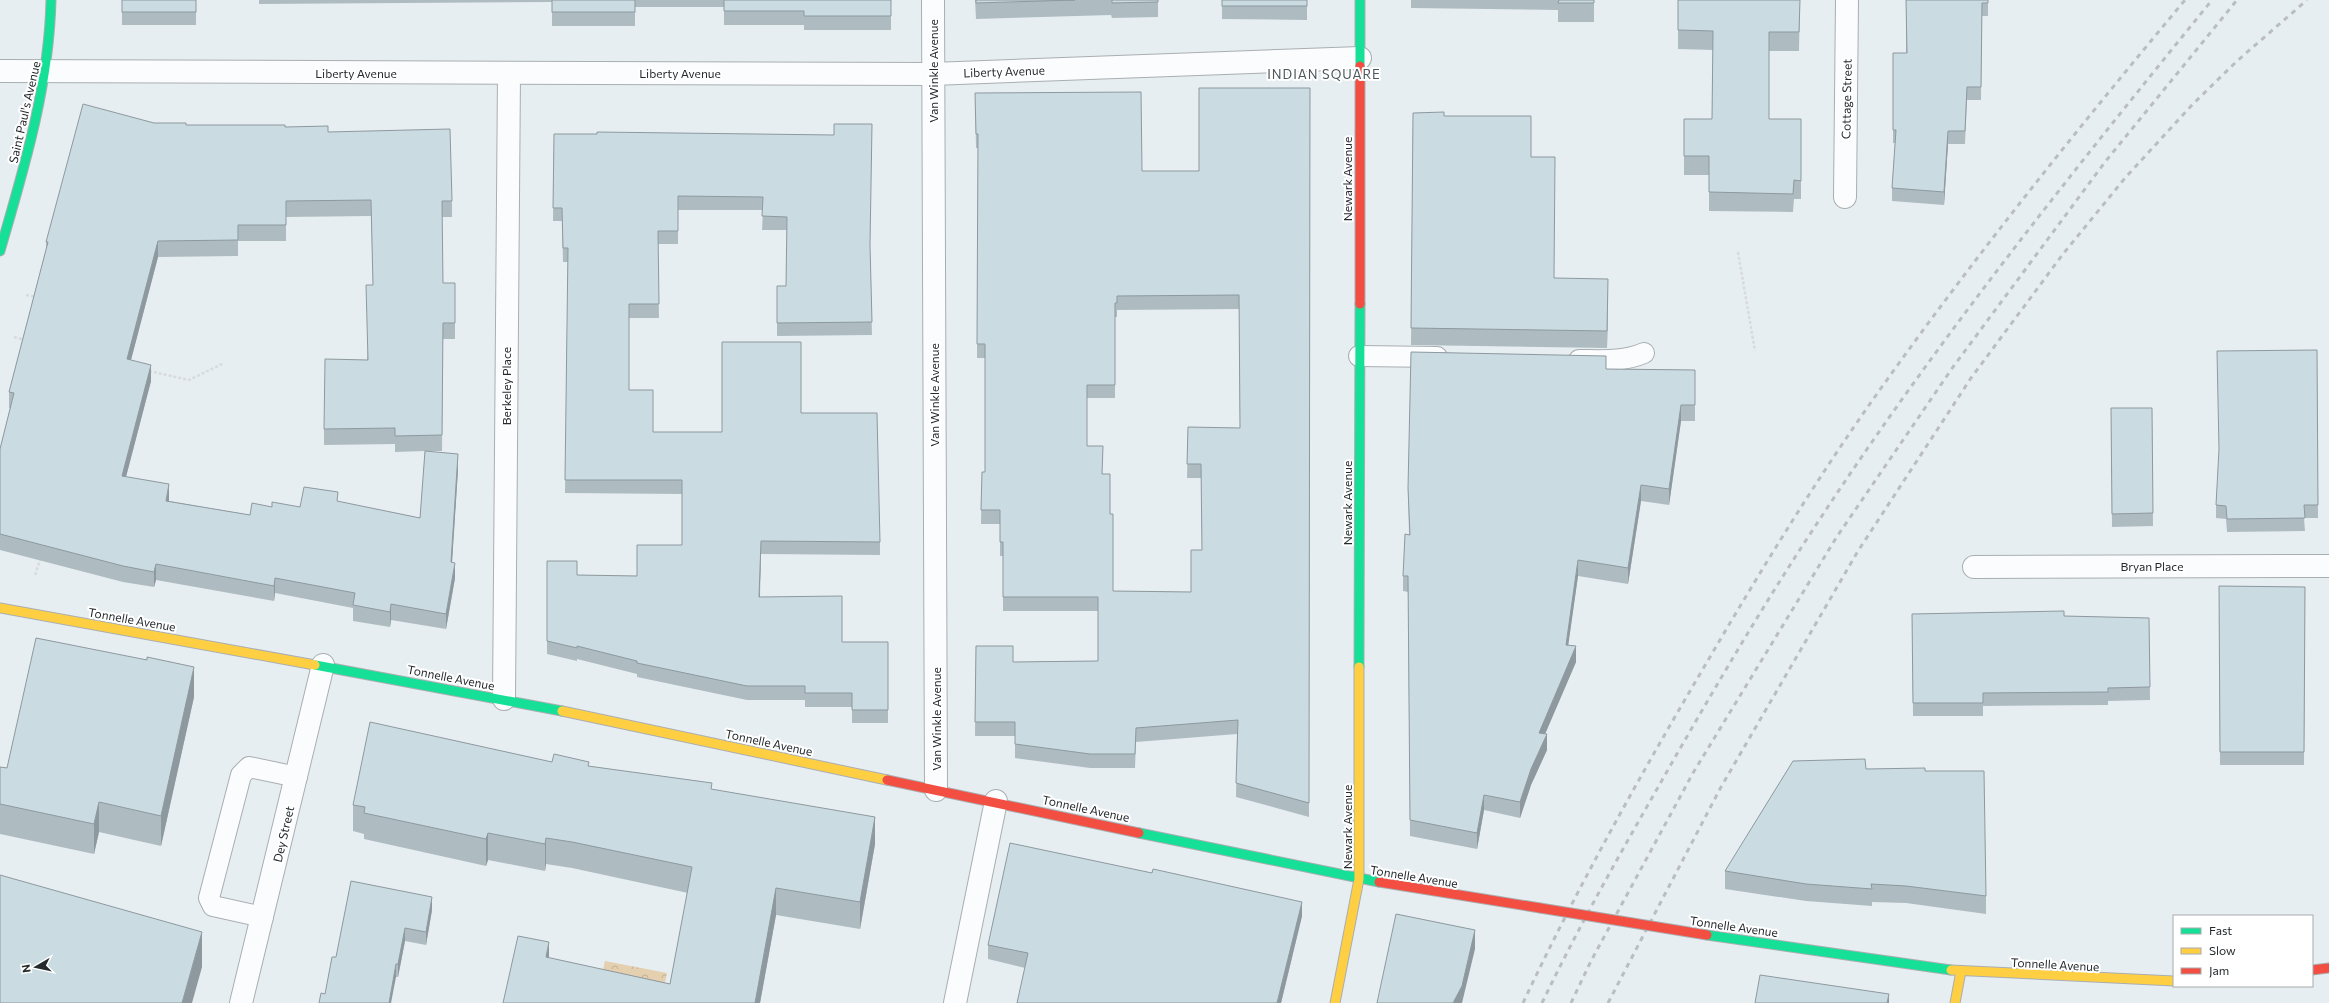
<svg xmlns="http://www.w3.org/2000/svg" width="2329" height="1003" viewBox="0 0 2329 1003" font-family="Commissioner,sans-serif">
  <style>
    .forest { fill: url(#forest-crowns) }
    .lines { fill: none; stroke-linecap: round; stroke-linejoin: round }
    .lane-casing { stroke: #a9aeb1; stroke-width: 22 }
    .street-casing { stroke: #a9aeb1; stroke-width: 24 }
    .fast-casing { stroke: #a9aeb1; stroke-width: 11 }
    .slow-casing { stroke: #a9aeb1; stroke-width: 11 }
    .jam-casing { stroke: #a9aeb1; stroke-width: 11 }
    .path { stroke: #d9dadc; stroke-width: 2.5; stroke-dasharray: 3 2; stroke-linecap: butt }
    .lane { stroke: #fbfcfd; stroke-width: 20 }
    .street { stroke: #fbfcfd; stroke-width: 22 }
    .fast { stroke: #16e098; stroke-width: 9 }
    .slow { stroke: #ffcf43; stroke-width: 9 }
    .jam { stroke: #f24e42; stroke-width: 9 }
    .rail { stroke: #bbbdbe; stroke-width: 3; stroke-dasharray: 5 5; stroke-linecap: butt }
    .jam-bridge-casing { stroke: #a9aeb1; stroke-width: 11; stroke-linecap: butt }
    .jam-bridge { stroke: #f24e42; stroke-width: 9 }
    .wall { fill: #aebcc2; fill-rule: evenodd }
    .shaded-wall { fill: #8d999e }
    .building { fill: #cadbe2; stroke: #8d999e; fill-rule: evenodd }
    .labels { text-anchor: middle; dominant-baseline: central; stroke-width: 4; stroke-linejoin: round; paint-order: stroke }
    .street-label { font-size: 12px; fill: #252a2d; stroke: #fff }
    .neighbourhood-label { font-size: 13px; letter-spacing: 1px; fill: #4b575c; stroke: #fff }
  </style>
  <defs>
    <pattern id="forest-crowns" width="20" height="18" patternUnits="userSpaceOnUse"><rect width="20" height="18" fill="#e4cfae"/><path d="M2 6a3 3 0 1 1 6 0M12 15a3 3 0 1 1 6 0" fill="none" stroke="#c3b296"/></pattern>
  </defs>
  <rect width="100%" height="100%" fill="#e7eef2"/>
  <polygon class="forest" points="605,961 667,973 663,992 603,970"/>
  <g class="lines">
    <defs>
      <g id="lane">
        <polyline points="1359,356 1437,357"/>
        <path d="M 1579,360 C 1602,360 1623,362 1644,353"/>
        <polyline points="263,917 213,906 209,898 241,775 249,767 297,777"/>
      </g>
      <g id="street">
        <polyline points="933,0 936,790"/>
        <polyline points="0,71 932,74 1360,58"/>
        <polyline points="1845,197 1847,0"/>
        <polyline points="1974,567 2329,566"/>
        <polyline points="504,699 509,73"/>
        <polyline points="241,1003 323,665"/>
        <polyline points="955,1003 996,801"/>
      </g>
      <g id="fast">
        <polyline points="1360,66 1360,0"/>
        <path d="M 0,251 C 24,168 49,87 51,0"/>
        <polyline points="315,665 562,711"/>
        <polyline points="1359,667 1360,304"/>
        <polyline points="1139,833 1379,882"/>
        <polyline points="1707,935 1951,970"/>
      </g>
      <g id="slow">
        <polyline points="0,608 315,665"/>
        <polyline points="562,711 887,780"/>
        <polyline points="1951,970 2174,981"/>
        <polyline points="1335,1003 1359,879 1359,667"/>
        <polyline points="1955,1003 1961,971"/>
      </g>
      <g id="jam">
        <polyline points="1360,304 1360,66"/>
        <polyline points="887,780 1139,833"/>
        <polyline points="1379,882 1540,908"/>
        <polyline points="2312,970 2329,968"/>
      </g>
    </defs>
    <use href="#lane" class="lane-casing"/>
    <use href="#street" class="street-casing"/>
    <use href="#fast" class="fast-casing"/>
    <use href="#slow" class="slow-casing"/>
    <use href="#jam" class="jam-casing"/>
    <g class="path">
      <polyline points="1738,252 1755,351"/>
      <polyline points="26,295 37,297"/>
      <polyline points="14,337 26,340"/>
      <polyline points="149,371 189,380 224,363"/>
      <polyline points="35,575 40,560"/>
    </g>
    <use href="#lane" class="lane"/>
    <use href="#street" class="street"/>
    <use href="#fast" class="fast"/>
    <use href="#slow" class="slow"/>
    <use href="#jam" class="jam"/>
    <g class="rail">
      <path d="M 1523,1003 C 1578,886 1641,774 1707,662 C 1761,570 1817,478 1879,391 C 1975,256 2079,127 2185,0"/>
      <path d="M 1542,1003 C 1577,930 1617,859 1657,789 C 1707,701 1758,613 1814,528 C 1934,344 2073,171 2212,0"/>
      <polyline points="1571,1003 1591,961 1693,773 1836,538 1953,367 2105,162 2237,0"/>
      <polyline points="1608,1003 1721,787 1858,551 1971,378 2063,254 2125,178 2192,105 2237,61 2307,0"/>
    </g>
    <defs>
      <polyline id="jam-bridge" points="1540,908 1707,935"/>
    </defs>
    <use href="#jam-bridge" class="jam-bridge-casing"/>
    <use href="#jam-bridge" class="jam-bridge"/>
  </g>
  <g class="wall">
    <rect x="122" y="0" width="74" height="25"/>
    <polygon points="259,0 891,0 891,30 804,30 804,25 724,25 724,7 635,7 635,26 552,26 552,2 259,4"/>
    <polygon points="975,0 1158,0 1158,17 1112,18 1111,15 976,19"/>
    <polygon points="1222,0 1307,0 1307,20 1222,19"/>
    <polygon points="1411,0 1594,0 1594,22 1558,22 1558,10 1411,8"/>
    <polygon points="1678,0 1800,0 1799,51 1769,51 1769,119 1801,119 1801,199 1794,199 1793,212 1709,211 1709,175 1684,175 1684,119 1712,119 1713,50 1678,49"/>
    <polygon points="1906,0 1988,0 1988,16 1982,16 1981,100 1967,100 1965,144 1948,144 1944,205 1892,201 1892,188 1895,143 1893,143 1893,53 1906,53"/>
    <path d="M 1310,88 L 1309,817 L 1236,797 L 1237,734 L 1136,742 L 1135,768 L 1090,768 L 1015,758 L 1015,736 L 975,736 L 976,646 L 1013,662 L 1098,661 L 1098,611 L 1003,611 L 1003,556 L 1000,556 L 1000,524 L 981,524 L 982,472 L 985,472 L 985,358 L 977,358 L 978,148 L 976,148 L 975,93 L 1142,171 L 1199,171 ZM 1239,309 L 1240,428 L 1188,427 L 1187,478 L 1201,478 L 1202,550 L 1191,592 L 1113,591 L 1110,514 L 1103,474 L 1087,446 L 1087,398 L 1115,398 L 1115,317 L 1117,317 L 1117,310 Z"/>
    <polygon points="1413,113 1444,116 1531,157 1554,278 1608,296 1607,348 1411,345"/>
    <path d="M 154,123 L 186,125 L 285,127 L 328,132 L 452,201 L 452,217 L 442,217 L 443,283 L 455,323 L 455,339 L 443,339 L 442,451 L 425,451 L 458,470 L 452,562 L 455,578 L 446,629 L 391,620 L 390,627 L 353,621 L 353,608 L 275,593 L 274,601 L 156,580 L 154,587 L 123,582 L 0,550 L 0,449 L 10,408 L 9,408 L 9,392 L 46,249 L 46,242 ZM 371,216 L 373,285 L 367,360 L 324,429 L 324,445 L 395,444 L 395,452 L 425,451 L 420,518 L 338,502 L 300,507 L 272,507 L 250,515 L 169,501 L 126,477 L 151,381 L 131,360 L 158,257 L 238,256 L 238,241 L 286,241 L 286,217 Z"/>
    <polygon points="554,134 834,135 870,251 872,335 777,336 777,286 786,286 787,230 762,230 763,210 678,210 678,244 658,244 659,318 629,318 629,390 653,432 722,432 801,413 880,542 880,555 761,554 760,597 842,642 888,642 888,723 852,723 852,707 805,707 805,700 747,700 637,677 637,674 577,659 577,661 547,654 547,561 577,575 637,576 682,545 682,494 565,493 568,262 563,262 562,221 553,221"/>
    <polygon points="2317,350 2318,518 2304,518 2305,531 2227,532 2226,519 2216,518 2216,505"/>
    <polygon points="1606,369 1695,370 1695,421 1681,421 1669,505 1641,501 1628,584 1578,576 1568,645 1576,662 1545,734 1547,750 1531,785 1520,818 1484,810 1477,849 1410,836 1408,592 1403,591 1403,576 1409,535 1408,488"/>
    <polygon points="2111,408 2152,408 2153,526 2112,527"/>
    <polygon points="2219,586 2305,587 2304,765 2220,765"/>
    <polygon points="1912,614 2064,616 2149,618 2150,700 2108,701 2108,705 1983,706 1983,716 1913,716"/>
    <polygon points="194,697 161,846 99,832 94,854 0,834 0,767 7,768"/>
    <polygon points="552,762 589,766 712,790 875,844 860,929 776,915 760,1003 503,1003 549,958 670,984 688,893 572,868 546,864 545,871 488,860 486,866 364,839 364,834 353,831 353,805"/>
    <polygon points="1866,769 1925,771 1986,896 1986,914 1906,903 1872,902 1872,906 1806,901 1725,889 1725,871"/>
    <polygon points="432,910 426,945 405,941 398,977 396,977 325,994 336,957"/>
    <polygon points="1302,916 1281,1003 1017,1003 1025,968 988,959 988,945"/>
  </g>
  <g class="shaded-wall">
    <polygon points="1948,131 1948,144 1944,205 1944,192"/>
    <polygon points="158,241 158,257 127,375 127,359"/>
    <polygon points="1608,279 1608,296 1607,348 1607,331"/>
    <polygon points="151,365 151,381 122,492 122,476"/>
    <polygon points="1681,405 1681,421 1669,505 1669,489"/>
    <polygon points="458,454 458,470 451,578 451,562"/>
    <polygon points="169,484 169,500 166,517 166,501"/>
    <polygon points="1641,485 1641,501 1628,584 1628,568"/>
    <polygon points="761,541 761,554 759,610 759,597"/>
    <polygon points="1578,560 1578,576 1566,661 1566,645"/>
    <polygon points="455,563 455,578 446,629 446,614"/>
    <polygon points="156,564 156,580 154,587 154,572"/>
    <polygon points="275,578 275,593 274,601 274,586"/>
    <polygon points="391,604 391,620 390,627 390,612"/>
    <polygon points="1576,646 1576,662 1539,748 1539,733"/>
    <polygon points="194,667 194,697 161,846 161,816"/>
    <polygon points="1547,734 1547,750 1531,785 1520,818 1520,802 1531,769"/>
    <polygon points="1484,795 1484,810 1477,849 1477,833"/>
    <polygon points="99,802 99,832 94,854 94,824"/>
    <polygon points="875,817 875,844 860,929 860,902"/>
    <polygon points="488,833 488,860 486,866 486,839"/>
    <polygon points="546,838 546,864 545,871 545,844"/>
    <polygon points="776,888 776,915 760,1003 755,1003"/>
    <polygon points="432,897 432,910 426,945 426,932"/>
    <polygon points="1302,902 1302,916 1281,1003 1277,1003"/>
    <polygon points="405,928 405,941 398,977 398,964"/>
    <polygon points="1475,930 1475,949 1462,1003 1453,1003"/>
    <polygon points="202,932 202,967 192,1003 182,1003"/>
    <polygon points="549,942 549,968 546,957"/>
    <polygon points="396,964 396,977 391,1003 389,1003"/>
    <polygon points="1889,994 1889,1003 1887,1003"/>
  </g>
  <g class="building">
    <rect x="122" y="0" width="74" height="12"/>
    <rect x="552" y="0" width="83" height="12"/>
    <polygon points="724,0 891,0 891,16 804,16 804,11 724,11"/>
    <polygon points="976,0 1075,0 976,3"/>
    <polygon points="1112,0 1158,0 1158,2 1112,3"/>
    <rect x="1222" y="0" width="85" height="6"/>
    <polygon points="1559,0 1594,0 1594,3 1558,3"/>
    <polygon points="1678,0 1800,0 1799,32 1769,32 1769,119 1801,119 1801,181 1794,180 1793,194 1709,192 1709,156 1684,156 1684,119 1712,119 1713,31 1678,30"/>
    <polygon points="1906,0 1988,0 1988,3 1982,3 1981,87 1967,87 1965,131 1948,131 1944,192 1892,188 1896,130 1893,130 1893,53 1907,53"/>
    <path d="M 1199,88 L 1310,88 L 1309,803 L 1236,783 L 1238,720 L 1136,728 L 1135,754 L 1090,754 L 1015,744 L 1015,722 L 975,722 L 976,646 L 1013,646 L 1013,662 L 1098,661 L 1098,597 L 1003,597 L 1003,542 L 1000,542 L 1000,510 L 981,510 L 982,472 L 985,472 L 985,344 L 977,344 L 978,134 L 976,134 L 975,93 L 1141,92 L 1142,171 L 1199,171 ZM 1239,295 L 1240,428 L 1188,427 L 1187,464 L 1201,464 L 1202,550 L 1191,550 L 1191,592 L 1113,591 L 1113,514 L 1110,514 L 1110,474 L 1102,474 L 1103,446 L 1087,446 L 1087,385 L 1115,385 L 1115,303 L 1117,303 L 1117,296 Z"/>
    <polygon points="83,104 154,123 186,123 186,125 285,125 285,127 328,126 328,132 450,129 452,201 442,201 443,283 455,283 455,323 443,323 442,435 395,436 395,428 324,429 325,359 368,360 366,285 373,285 371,200 286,201 286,225 238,225 238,240 158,241 127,359 151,365 122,476 169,484 166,501 250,515 252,503 272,507 272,502 300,507 304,487 338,492 337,501 420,518 425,451 458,454 451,562 455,563 446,614 391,604 390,612 353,605 355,593 275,578 274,586 156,564 154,572 123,566 0,534 0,449 14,393 9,392 48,242 46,242"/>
    <polygon points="1444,112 1444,116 1531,116 1531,157 1555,157 1554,278 1608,279 1607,331 1411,328 1413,113"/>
    <polygon points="834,124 872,124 870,245 872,322 777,323 777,286 786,286 787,217 762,216 763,197 678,196 678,231 658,231 659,304 629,304 629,390 653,390 653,432 722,432 722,342 801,342 801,413 877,413 880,542 761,541 759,597 842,596 842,642 888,642 888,710 852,710 852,693 805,693 805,686 747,686 637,663 637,661 577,646 577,648 547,641 547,561 577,561 577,575 637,576 637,545 682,545 682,480 565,480 568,248 563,248 562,208 553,208 554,134 597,134 597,132 834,135"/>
    <polygon points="2317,350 2318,505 2304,505 2305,518 2227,519 2226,506 2216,505 2219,449 2217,351"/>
    <polygon points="1411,352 1606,356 1606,369 1695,370 1695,405 1681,405 1669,489 1641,485 1628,568 1578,560 1566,645 1576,646 1539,733 1547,734 1531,769 1520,802 1484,795 1477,833 1410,820 1408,576 1403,576 1405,534 1410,535 1408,488"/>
    <polygon points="2111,408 2152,408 2153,513 2112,514"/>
    <polygon points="2219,586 2305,587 2304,752 2220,752"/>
    <polygon points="2064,611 2064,616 2149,618 2150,687 2108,688 2108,692 1983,693 1983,703 1913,703 1912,614"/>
    <polygon points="36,638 147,660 147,657 194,667 161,816 99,802 94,824 0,804 0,767 7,768"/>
    <polygon points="370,722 552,762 554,754 589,762 588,766 712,783 711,789 875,817 860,902 776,888 755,1003 756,1003 503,1003 518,936 549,942 546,957 670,984 692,867 572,842 546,838 545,844 488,833 486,839 364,813 365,807 353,805"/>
    <polygon points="1865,759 1866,769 1925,768 1925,771 1984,771 1986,896 1906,886 1871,884 1872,889 1806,884 1725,871 1793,761"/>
    <polygon points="1010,843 1152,873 1153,869 1302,902 1277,1003 1017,1003 1028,953 988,945"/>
    <polygon points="0,875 202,932 182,1003 0,1003"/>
    <polygon points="351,881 432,897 426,932 405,928 398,964 396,964 389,1003 319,1003 321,993 325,994 332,957 336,957"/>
    <polygon points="1396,914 1475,930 1462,986 1453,1003 1377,1003"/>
    <polygon points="1760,975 1889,994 1887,1003 1755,1003"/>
  </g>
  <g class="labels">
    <g class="street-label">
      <text transform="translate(933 71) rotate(-90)">Van Winkle Avenue</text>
      <text transform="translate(1004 71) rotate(-2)">Liberty Avenue</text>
      <text x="356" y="73">Liberty Avenue</text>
      <text x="680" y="73">Liberty Avenue</text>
      <text transform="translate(1846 99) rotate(-89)">Cottage Street</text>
      <text transform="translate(24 112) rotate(-77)">Saint Paul's Avenue</text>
      <text transform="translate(1347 179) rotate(-90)">Newark Avenue</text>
      <text transform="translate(506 386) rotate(-90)">Berkeley Place</text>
      <text transform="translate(934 395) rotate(-90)">Van Winkle Avenue</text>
      <text transform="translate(1347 503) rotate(-90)">Newark Avenue</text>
      <text x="2152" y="566">Bryan Place</text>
      <text transform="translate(132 619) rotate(10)">Tonnelle Avenue</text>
      <text transform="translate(451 677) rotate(11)">Tonnelle Avenue</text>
      <text transform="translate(936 719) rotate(-90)">Van Winkle Avenue</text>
      <text transform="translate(769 742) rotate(12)">Tonnelle Avenue</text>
      <text transform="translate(1086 808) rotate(12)">Tonnelle Avenue</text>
      <text transform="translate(1347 827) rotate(-90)">Newark Avenue</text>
      <text transform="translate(283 834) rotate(-77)">Dey Street</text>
      <text transform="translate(1414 876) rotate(9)">Tonnelle Avenue</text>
      <text transform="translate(1734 926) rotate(8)">Tonnelle Avenue</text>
      <text transform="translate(2055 964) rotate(3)">Tonnelle Avenue</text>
    </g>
    <g class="neighbourhood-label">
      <text x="1324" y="74">INDIAN SQUARE</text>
    </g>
  </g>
  <rect x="2173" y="915" width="140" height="72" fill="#ffffff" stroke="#a8aaab"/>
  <rect x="2181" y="928" width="20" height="6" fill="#16e098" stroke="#a8aaab"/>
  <text x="2209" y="935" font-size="12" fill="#252a2d">Fast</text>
  <rect x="2181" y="948" width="20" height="6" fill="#ffcf43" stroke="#a8aaab"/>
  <text x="2209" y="955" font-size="12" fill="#252a2d">Slow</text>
  <rect x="2181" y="968" width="20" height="6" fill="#f24e42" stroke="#a8aaab"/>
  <text x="2209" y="975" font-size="12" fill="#252a2d">Jam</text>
  <g transform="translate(36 967) rotate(261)" stroke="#ffffff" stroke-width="3" paint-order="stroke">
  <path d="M0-3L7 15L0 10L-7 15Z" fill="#252a2d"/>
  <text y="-6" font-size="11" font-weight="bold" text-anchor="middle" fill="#252a2d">N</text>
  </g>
</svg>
